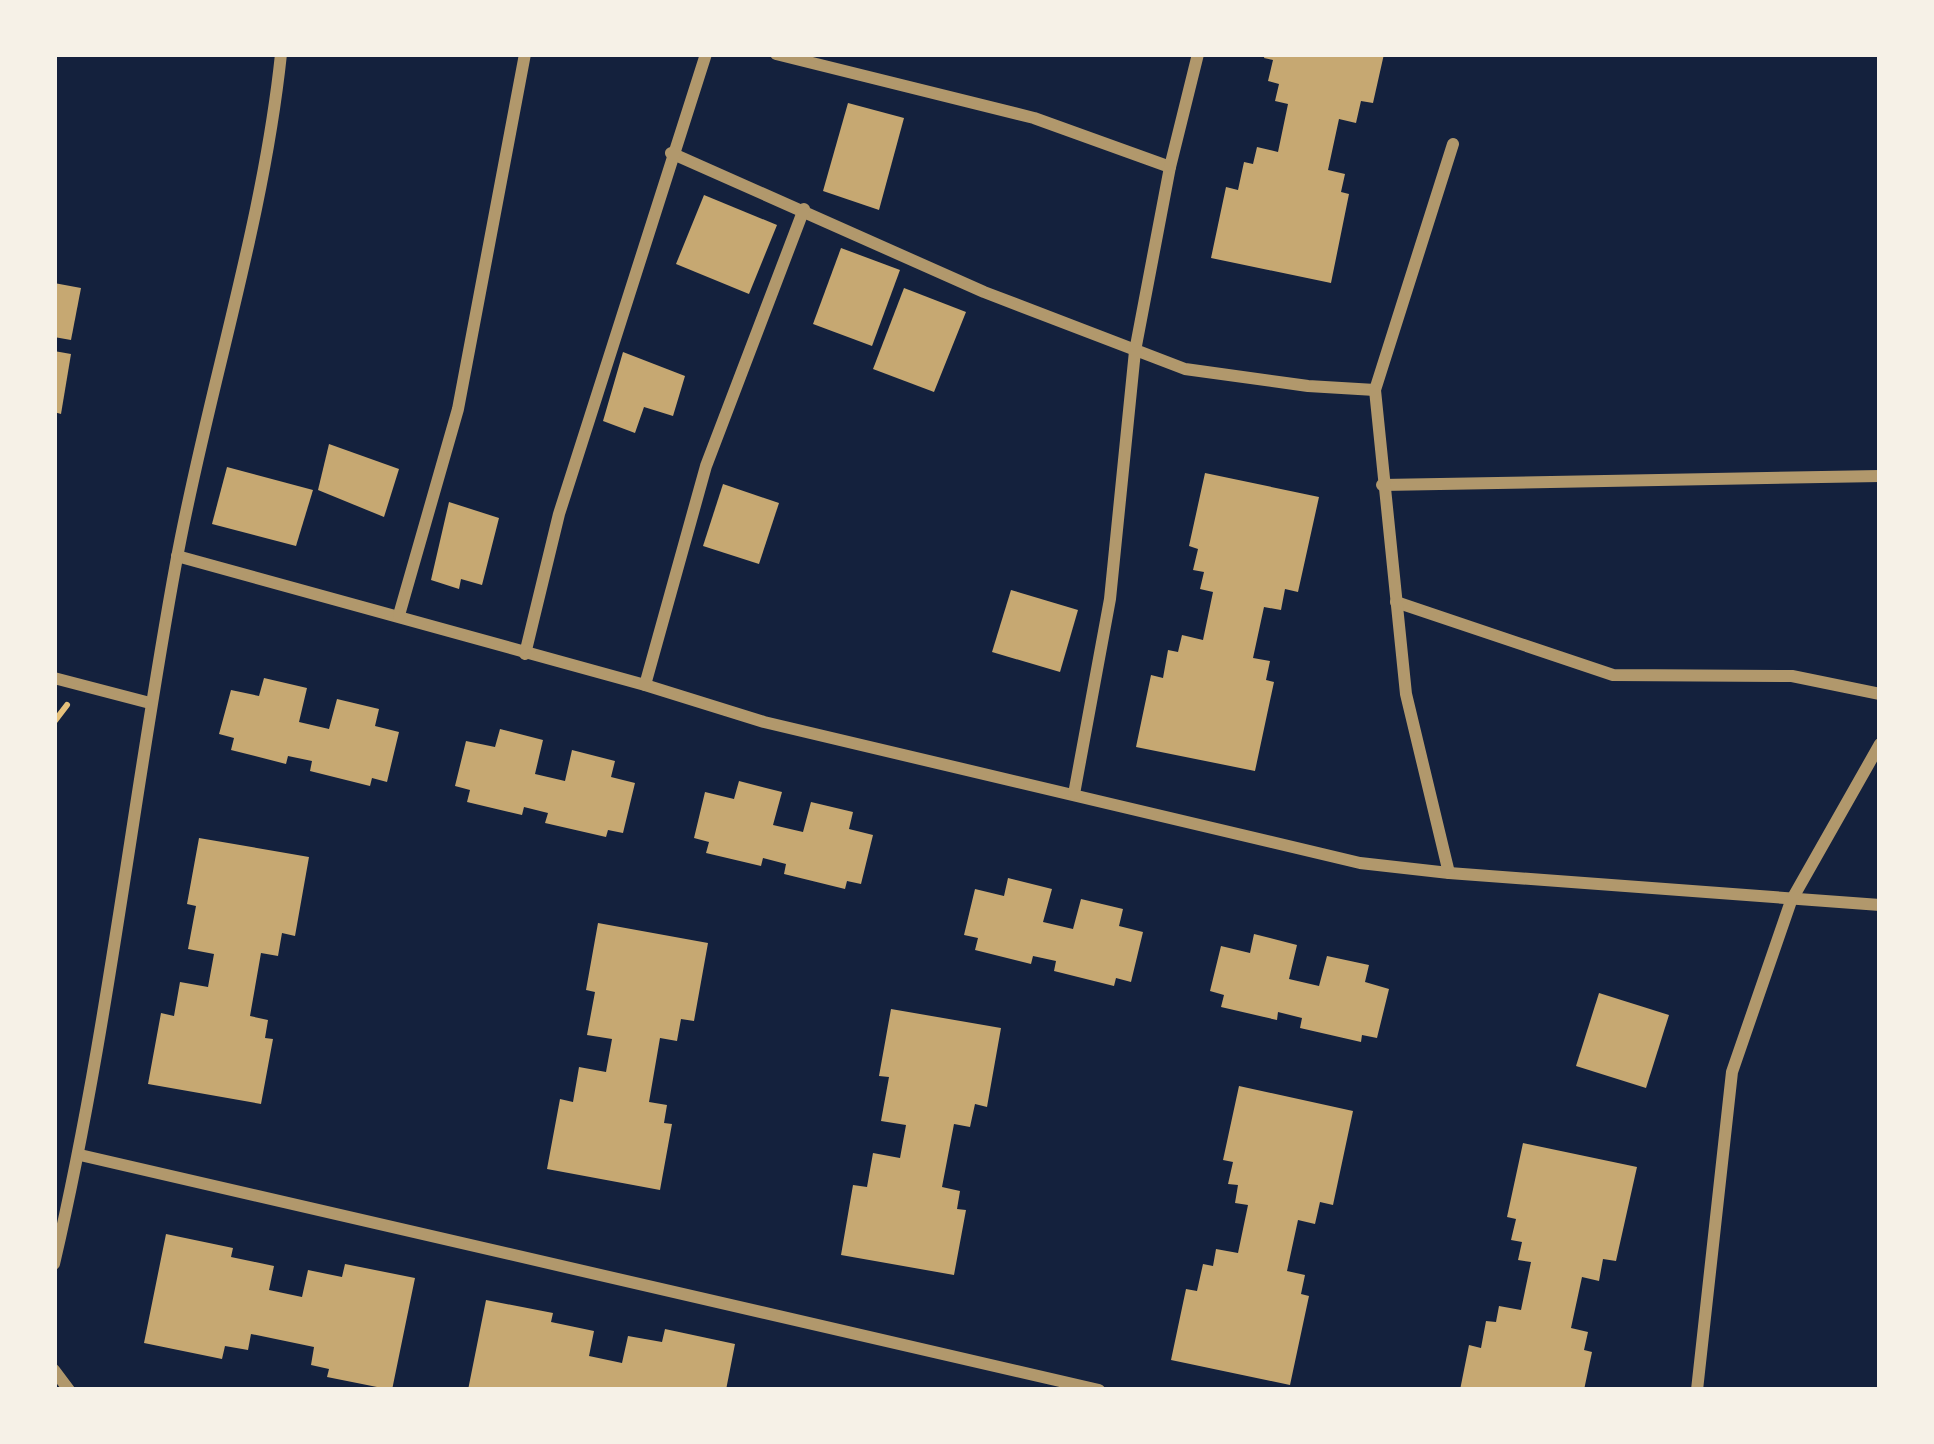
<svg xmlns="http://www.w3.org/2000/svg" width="1934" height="1444" viewBox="0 0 1934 1444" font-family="'DejaVu Sans',sans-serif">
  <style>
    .building { fill: #c6a872 }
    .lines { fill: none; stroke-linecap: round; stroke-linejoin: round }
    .path { stroke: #e5c07b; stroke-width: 6 }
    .minor { stroke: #b1986c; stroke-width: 12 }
  </style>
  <rect width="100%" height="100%" fill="#14213d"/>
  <g class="building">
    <polygon points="1265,54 1384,54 1373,103 1361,101 1356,123 1339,119 1328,170 1345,174 1341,192 1349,194 1331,283 1211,258 1226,187 1238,190 1244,162 1253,164 1257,147 1278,152 1288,104 1275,101 1279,84 1268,81 1273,60 1264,58"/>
    <polygon points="848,103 904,118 879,210 823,191"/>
    <polygon points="704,195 777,225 749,294 676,264"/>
    <polygon points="841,248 900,270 872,346 813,324"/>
    <polygon points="54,283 81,288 71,340 54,337"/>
    <polygon points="904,288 966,312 934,392 873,369"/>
    <polygon points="54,351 71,354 61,414 54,412"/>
    <polygon points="623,352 685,376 673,416 644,407 635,433 603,421"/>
    <polygon points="329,444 399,469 384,517 318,490"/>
    <polygon points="227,467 313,490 296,546 212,524"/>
    <polygon points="1205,473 1319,497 1298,592 1285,589 1281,610 1264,607 1253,658 1270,661 1266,680 1274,682 1255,771 1136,747 1151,675 1163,678 1168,650 1178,652 1182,635 1203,640 1213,592 1200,589 1204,572 1193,570 1198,549 1189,546"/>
    <polygon points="723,484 779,503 759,564 703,546"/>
    <polygon points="449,502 499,518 482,585 461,579 459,589 431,580"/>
    <polygon points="1011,590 1078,610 1060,672 992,652"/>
    <polygon points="264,678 307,688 299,722 329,729 337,699 379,709 375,726 399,732 387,782 372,778 370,786 310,771 312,761 288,756 286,764 231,750 234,738 219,734 231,690 259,696"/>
    <polygon points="500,729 543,740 535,774 565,781 572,750 615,761 611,777 635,783 623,833 608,830 606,837 545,823 548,813 524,807 522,815 467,802 470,790 455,786 466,741 495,747"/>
    <polygon points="739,781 782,792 773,825 803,832 811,802 853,812 849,829 873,835 861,884 847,881 845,889 784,874 786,864 763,858 761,866 706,853 709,842 694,838 705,792 734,799"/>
    <polygon points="199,838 309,857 295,936 282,933 278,956 261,953 250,1016 268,1020 265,1038 273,1039 261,1104 148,1084 161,1013 174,1016 180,982 208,987 214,954 188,949 196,906 187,904"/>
    <polygon points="1008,878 1052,889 1043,922 1073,929 1081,899 1123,909 1119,926 1143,932 1131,982 1116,978 1114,986 1054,971 1056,961 1033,956 1031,964 975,950 978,938 964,935 975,889 1004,896"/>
    <polygon points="598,923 708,943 694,1021 681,1019 677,1041 660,1038 649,1102 667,1105 664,1123 672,1124 660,1190 547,1169 560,1099 573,1102 579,1067 606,1072 612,1039 587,1035 595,992 586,990"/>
    <polygon points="1254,934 1297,945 1289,979 1319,986 1327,956 1369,965 1365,982 1389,989 1377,1038 1362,1035 1361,1042 1300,1028 1302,1018 1278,1012 1277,1020 1221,1007 1224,995 1210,991 1221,946 1250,953"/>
    <polygon points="1599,993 1669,1015 1646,1088 1576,1066"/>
    <polygon points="891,1009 1001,1028 987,1107 975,1104 970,1127 954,1124 942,1187 960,1191 957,1209 966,1210 954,1275 841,1255 853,1185 867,1187 873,1153 900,1158 906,1125 881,1121 889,1077 879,1076"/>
    <polygon points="1239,1086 1353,1111 1333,1205 1320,1202 1315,1224 1298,1220 1287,1271 1305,1275 1301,1294 1309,1296 1290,1385 1171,1360 1186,1289 1197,1291 1203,1264 1213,1266 1216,1249 1238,1253 1248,1205 1235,1203 1238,1185 1228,1184 1233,1162 1223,1160"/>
    <polygon points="1523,1143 1637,1167 1616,1261 1603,1259 1599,1281 1582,1277 1571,1328 1588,1332 1584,1350 1592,1352 1584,1390 1460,1390 1469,1345 1481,1348 1486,1321 1496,1322 1499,1306 1521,1310 1531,1262 1518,1260 1522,1242 1511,1240 1516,1219 1507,1217"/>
    <polygon points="166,1234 233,1248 231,1257 274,1266 269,1290 302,1297 308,1270 342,1277 345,1264 415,1278 392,1390 327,1377 329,1369 311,1365 314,1347 251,1334 248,1350 225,1346 222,1359 144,1343"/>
    <polygon points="486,1300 553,1313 551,1322 594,1331 589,1356 622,1363 628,1336 662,1342 665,1329 735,1344 726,1390 468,1390"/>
  </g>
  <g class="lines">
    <polyline class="path" points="54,722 67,705"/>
    <g class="minor">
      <polyline points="776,54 1034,118 1170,167"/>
      <polyline points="671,153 984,292 1185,369 1308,386 1375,390"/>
      <polyline points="1382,485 1880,476"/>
      <polyline points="177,556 645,685 764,722 1360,863 1449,873 1880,905"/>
      <polyline points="1396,602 1613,675 1792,676 1880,694"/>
      <polyline points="399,615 458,409 525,54"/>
      <polyline points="525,654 559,514 706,54"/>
      <polyline points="54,678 150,703"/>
      <polyline points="645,685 706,466 804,209"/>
      <polyline points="1074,794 1110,599 1135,351 1170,167 1198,54"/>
      <polyline points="1449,873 1406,694 1375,390 1453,144"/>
      <polyline points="80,1155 1099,1390"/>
      <path d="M 54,1264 C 108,1033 133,796 176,563 C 207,393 263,226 281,54"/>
      <polyline points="54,1370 69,1390"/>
      <polyline points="1697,1390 1732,1072 1791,901 1880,744"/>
    </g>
  </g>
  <rect width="1934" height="1444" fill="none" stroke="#f6f1e7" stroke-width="114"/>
</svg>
